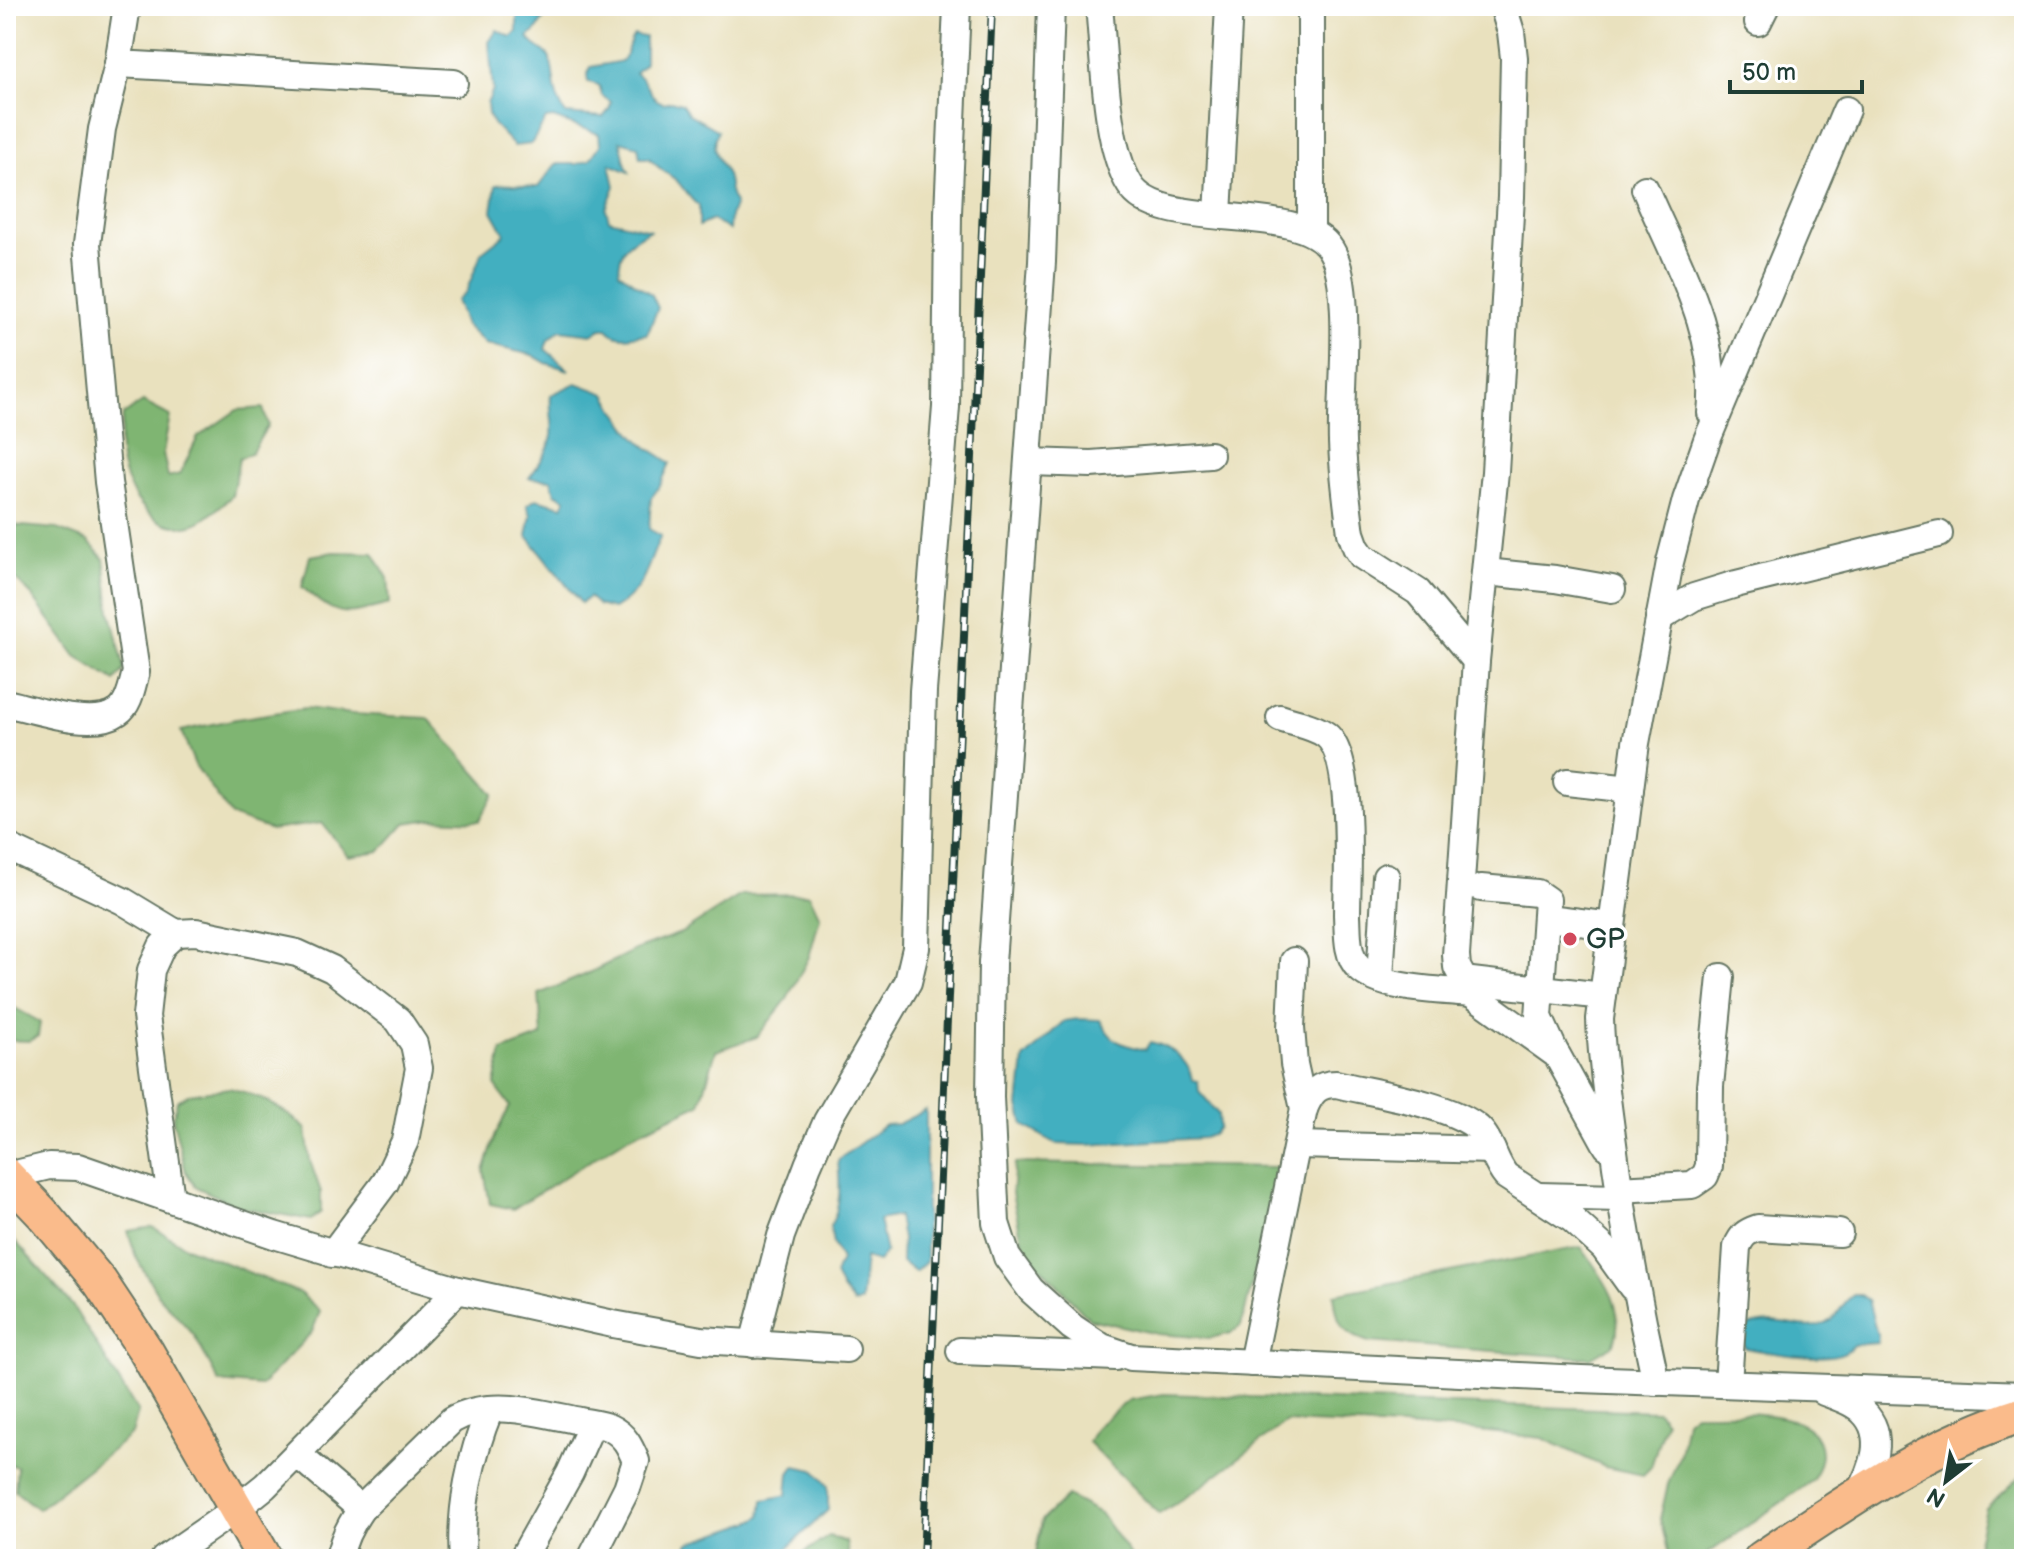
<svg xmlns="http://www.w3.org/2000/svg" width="2030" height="1565" viewBox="0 0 2030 1565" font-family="'Balsamiq Sans',sans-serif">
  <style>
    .forest { fill: #7fb572; stroke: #4f7953; stroke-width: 2 }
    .water { fill: #43afc0; stroke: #31767a; stroke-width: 2 }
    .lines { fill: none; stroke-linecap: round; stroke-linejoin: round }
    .minor-casing { stroke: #667664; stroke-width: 30 }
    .major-casing { stroke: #667664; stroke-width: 38 }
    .minor { stroke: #fff; stroke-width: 26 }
    .major { stroke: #fabb8b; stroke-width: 34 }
    .rail-casing { stroke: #1f3d34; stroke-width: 8 }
    .rail { stroke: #fff; stroke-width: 5; stroke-dasharray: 15; stroke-linecap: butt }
    .poi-dot { fill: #d1495b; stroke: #fff; stroke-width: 3 }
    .labels { text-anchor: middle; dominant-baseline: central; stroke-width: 7; stroke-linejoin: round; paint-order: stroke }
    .poi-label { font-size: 28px; fill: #1f3d34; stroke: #fff; text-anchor: start }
  </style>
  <rect width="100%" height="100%" fill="#fff"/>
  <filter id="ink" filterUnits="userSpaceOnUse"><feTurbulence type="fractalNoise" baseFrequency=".0125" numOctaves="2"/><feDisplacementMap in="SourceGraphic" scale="16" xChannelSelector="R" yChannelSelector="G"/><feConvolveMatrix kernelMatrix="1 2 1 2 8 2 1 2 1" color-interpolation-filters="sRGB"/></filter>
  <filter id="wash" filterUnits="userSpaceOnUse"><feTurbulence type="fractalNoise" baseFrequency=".006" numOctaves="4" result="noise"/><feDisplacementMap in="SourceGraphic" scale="32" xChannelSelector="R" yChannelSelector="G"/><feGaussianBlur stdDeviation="1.8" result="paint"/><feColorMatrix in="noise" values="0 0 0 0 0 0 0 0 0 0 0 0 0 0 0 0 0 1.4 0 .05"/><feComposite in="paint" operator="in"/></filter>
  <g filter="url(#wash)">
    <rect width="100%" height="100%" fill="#e9e1be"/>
    <g class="forest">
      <path d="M 143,402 L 170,416 L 163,453 L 168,477 L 180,474 L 198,437 L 237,410 L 263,408 L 268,425 L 251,453 L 239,459 L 232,496 C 221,505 205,522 191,525 C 151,534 123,488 120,453 C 119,441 122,427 123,415 Z"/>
      <polygon points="11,525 57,529 88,541 104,559 110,611 125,669 115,681 76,656 29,592 6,570 6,527"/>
      <path d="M 334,552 L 373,553 L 388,578 L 390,604 C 343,616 339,619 302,587 L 310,556 Z"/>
      <polygon points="306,708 352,714 428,718 494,794 479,821 433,819 405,823 380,851 348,856 322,823 271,830 231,816 195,765 181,731 236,719"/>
      <polygon points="809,894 820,917 809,957 787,999 757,1037 716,1051 700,1104 628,1137 513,1209 490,1204 484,1171 496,1134 510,1106 495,1085 502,1051 542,1036 539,994 587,974 635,950 681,933 741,895"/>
      <polygon points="6,1003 40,1022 38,1036 29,1041 6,1040"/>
      <path d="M 229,1088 C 262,1096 281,1107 306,1129 L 310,1161 L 321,1192 L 321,1212 L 311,1220 L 240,1207 L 196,1187 L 186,1172 L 173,1120 L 177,1101 L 189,1094 Z"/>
      <polygon points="1015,1163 1279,1167 1272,1206 1241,1326 1231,1333 1210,1338 1157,1334 1090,1319 1024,1250 1012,1193"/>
      <polygon points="153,1227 186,1247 300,1293 320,1311 312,1332 261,1386 219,1382 194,1335 158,1295 136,1257 128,1231"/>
      <polygon points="6,1231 72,1305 138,1412 132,1434 38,1509 15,1491 17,1467 6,1463"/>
      <path d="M 1581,1247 C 1602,1277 1627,1305 1614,1344 L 1590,1358 L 1369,1342 C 1340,1333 1337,1322 1334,1294 Z"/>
      <polygon points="1164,1394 1657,1411 1665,1421 1651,1467 1643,1475 1605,1467 1542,1438 1470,1430 1286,1422 1194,1492 1159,1514 1088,1442 1096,1427 1129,1400"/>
      <path d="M 1695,1413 C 1728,1414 1823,1404 1821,1456 C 1820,1464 1816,1473 1813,1480 L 1700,1559 L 1670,1559 L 1660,1519 L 1668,1484 L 1680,1454 L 1686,1420 Z"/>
      <polygon points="2024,1473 2024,1559 1990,1559 1976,1549 1986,1509"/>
      <polygon points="1067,1496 1100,1513 1133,1559 1035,1559 1042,1520"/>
      <polygon points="829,1536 846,1542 849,1559 795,1559"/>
    </g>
    <g class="water">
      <path d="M 519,6 L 551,6 L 536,31 L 528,37 C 533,47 541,47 547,54 C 557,66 549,92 566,114 L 603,117 L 609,110 L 611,102 L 602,96 L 599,85 L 588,82 L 587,76 L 591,67 L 622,61 C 629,52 628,42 634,35 L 645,37 L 645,63 L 635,73 L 642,79 L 655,99 L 663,103 L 671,101 L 682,104 L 689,114 L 718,131 C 709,150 718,157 726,173 C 731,183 727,193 735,203 L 730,216 L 729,230 L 712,220 L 699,226 L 699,206 C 688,198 685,189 676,180 C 666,173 657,167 649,158 L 640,158 L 638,146 L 620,141 C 624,152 623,162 629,172 L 610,164 L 615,186 L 606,209 L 609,220 L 650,230 C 629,242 620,245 619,272 L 652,295 L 658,308 L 647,334 C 631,335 619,342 607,329 L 601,329 L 592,334 L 560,330 L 548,340 L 545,349 L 569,370 L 546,363 L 532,355 L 485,344 L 465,325 L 456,300 L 466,292 L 482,252 L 505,234 L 492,211 L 496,185 C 509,183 523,187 538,187 L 556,164 L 577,164 L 590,160 L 600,145 L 599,134 L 553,118 L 546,119 L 531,144 L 514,146 L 493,124 L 488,114 L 487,104 L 493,90 L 489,42 L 497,30 L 511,37 L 517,32 L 517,8 Z"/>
      <path d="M 576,383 L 606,394 C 616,412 630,435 648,448 C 655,453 662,456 670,463 L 660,486 L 651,498 L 649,529 L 661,536 C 646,566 646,591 613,609 L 598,605 L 589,597 L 581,603 L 527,536 L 531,515 L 527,505 L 536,499 L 563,506 L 566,499 L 555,493 L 551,480 L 529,478 C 538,466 549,451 552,436 C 554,423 549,409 551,395 Z"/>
      <path d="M 1078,1019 L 1100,1020 C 1113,1044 1119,1043 1145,1050 L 1150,1042 C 1170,1046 1189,1060 1193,1080 L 1198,1081 L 1199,1092 L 1218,1114 L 1219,1127 L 1214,1134 L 1204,1138 L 1086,1145 L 1056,1144 L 1024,1125 L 1019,1106 L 1024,1059 L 1064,1021 Z"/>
      <path d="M 926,1110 L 926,1262 L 915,1272 L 901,1261 L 902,1239 L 898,1216 L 879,1220 L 886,1252 L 878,1262 L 865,1258 L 861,1302 L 854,1304 L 842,1290 L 835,1275 L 841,1260 L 833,1244 L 830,1226 C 842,1206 840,1182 838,1160 L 885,1125 L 898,1124 Z"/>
      <path d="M 1854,1295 L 1861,1295 L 1868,1300 L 1878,1338 L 1877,1343 L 1853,1345 C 1841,1366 1777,1353 1755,1350 L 1746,1348 L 1742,1343 L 1747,1326 C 1755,1324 1763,1322 1772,1322 C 1790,1323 1811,1332 1828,1322 C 1840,1316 1841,1302 1854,1295 Z"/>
      <polygon points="795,1466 814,1470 828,1486 828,1510 776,1559 689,1559 684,1553 689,1543 753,1521 761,1516 763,1500 787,1495 789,1473"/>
    </g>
  </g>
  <g filter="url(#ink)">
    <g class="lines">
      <defs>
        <g id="minor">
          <polyline points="127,6 118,64 454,83"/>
          <polyline points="1051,6 1042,262 992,963 990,1097 996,1223 1007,1257 1031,1290 1072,1327 1102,1347 1131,1357 1581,1379 2024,1395"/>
          <path d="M 1099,6 C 1104,54 1105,146 1130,185 C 1160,234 1300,199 1331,250 C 1354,288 1340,394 1342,442 C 1343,473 1347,503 1351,533 L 1356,547 L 1362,556 L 1418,592 L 1476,661"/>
          <polyline points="1503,6 1511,32 1514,58 1511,197 1495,472 1476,661 1456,955 1457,967 1471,993 1557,1055 1607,1146"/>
          <polyline points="1758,22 1766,6"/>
          <path d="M 1645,189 C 1675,260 1720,333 1711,413"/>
          <polyline points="1218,215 1229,6"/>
          <polyline points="1311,231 1311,6"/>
          <polyline points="1029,462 1091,464 1210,455"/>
          <polyline points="1486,572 1555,579 1612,589"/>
          <polyline points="1659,618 1694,597 1736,584 1939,534"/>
          <path d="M 6,703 C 33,709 93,730 118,712 C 130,704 132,685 136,672 L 108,482 L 87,244 L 102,129 L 118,64"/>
          <path d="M 1280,718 C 1294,723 1314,726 1326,735 C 1355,757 1347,878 1347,915 C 1348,931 1346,956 1359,968 C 1381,990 1441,990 1471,993"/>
          <polyline points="1567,782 1630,789"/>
          <polyline points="6,846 123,901 176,933 196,932 297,953 332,969 398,1020 414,1044 419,1068 405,1141 385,1183 332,1254"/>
          <polyline points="1481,888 1537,893 1547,900 1539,1017 1555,1052"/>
          <polyline points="1548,918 1612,926"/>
          <polyline points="1294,961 1291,1028 1294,1064 1304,1109"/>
          <polyline points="1380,979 1386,877"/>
          <polyline points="1463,980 1603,996"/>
          <polyline points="1297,1145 1492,1150"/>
          <polyline points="7,1176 49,1166 78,1167 274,1235 458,1290"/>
          <polyline points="1618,1189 1692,1185 1705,1176 1709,1166 1710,1086 1721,977"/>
          <polyline points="1539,1196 1619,1198"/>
          <polyline points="171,1199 146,1016 151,970 162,946 176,933"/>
          <polyline points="753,1344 781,1236 808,1165 827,1121 908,982 916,948 923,691 946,407 948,213 957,6"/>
          <polyline points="960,1351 1116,1357"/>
          <path d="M 1252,1363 L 1304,1109 C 1311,1092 1318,1084 1336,1084 C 1374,1093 1450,1104 1478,1128 C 1492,1141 1494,1162 1506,1176 L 1572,1219 L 1604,1248 L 1632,1287"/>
          <path d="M 1656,1382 C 1637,1298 1622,1215 1611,1129 C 1606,1092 1601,1056 1600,1019 L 1636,743 L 1670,562 L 1686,500 L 1707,440 L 1846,110"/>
          <path d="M 1728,1384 L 1737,1247 C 1742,1235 1746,1232 1758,1228 L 1839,1233"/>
          <path d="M 1824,1392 C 1837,1397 1854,1402 1863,1412 C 1887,1435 1873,1471 1859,1494"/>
          <polyline points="297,1454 361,1509"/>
          <polyline points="164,1559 235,1510 265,1486 458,1290 613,1324 701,1340 846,1349"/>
          <path d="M 339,1559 C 342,1540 350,1525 361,1509 L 452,1420 C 490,1398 540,1413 580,1421 C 589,1423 601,1424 610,1428 C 625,1435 630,1447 636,1461 L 627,1488 L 591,1559"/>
          <path d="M 463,1559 C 459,1509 471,1455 490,1409"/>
          <polyline points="522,1559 570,1473 592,1424"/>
        </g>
        <g id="major">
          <polyline points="6,1175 44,1215 100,1282 146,1351 265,1559"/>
          <path d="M 1761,1559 C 1845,1503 1927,1444 2024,1414"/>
        </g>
      </defs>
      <use href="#minor" class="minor-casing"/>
      <use href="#major" class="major-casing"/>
      <use href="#minor" class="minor"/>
      <use href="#major" class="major"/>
      <defs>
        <polyline id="rail" points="923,1559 992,6"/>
      </defs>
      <use href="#rail" class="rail-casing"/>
      <use href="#rail" class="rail"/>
    </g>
  </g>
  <circle class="poi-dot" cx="1570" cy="939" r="8"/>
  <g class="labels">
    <g class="poi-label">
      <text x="1586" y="939">GP</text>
    </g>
  </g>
  <rect width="2030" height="1565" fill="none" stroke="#fff" stroke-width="32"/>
  <g transform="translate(1946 1481) rotate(211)" stroke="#ffffff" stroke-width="6" paint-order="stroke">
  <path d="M0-6L14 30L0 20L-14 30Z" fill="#1f3d34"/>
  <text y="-12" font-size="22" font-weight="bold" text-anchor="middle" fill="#1f3d34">N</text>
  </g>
  <path d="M1730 80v12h132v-12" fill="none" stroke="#1f3d34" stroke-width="4"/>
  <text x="1742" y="80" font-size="24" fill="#1f3d34" stroke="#ffffff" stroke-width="6" paint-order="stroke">50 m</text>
</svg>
